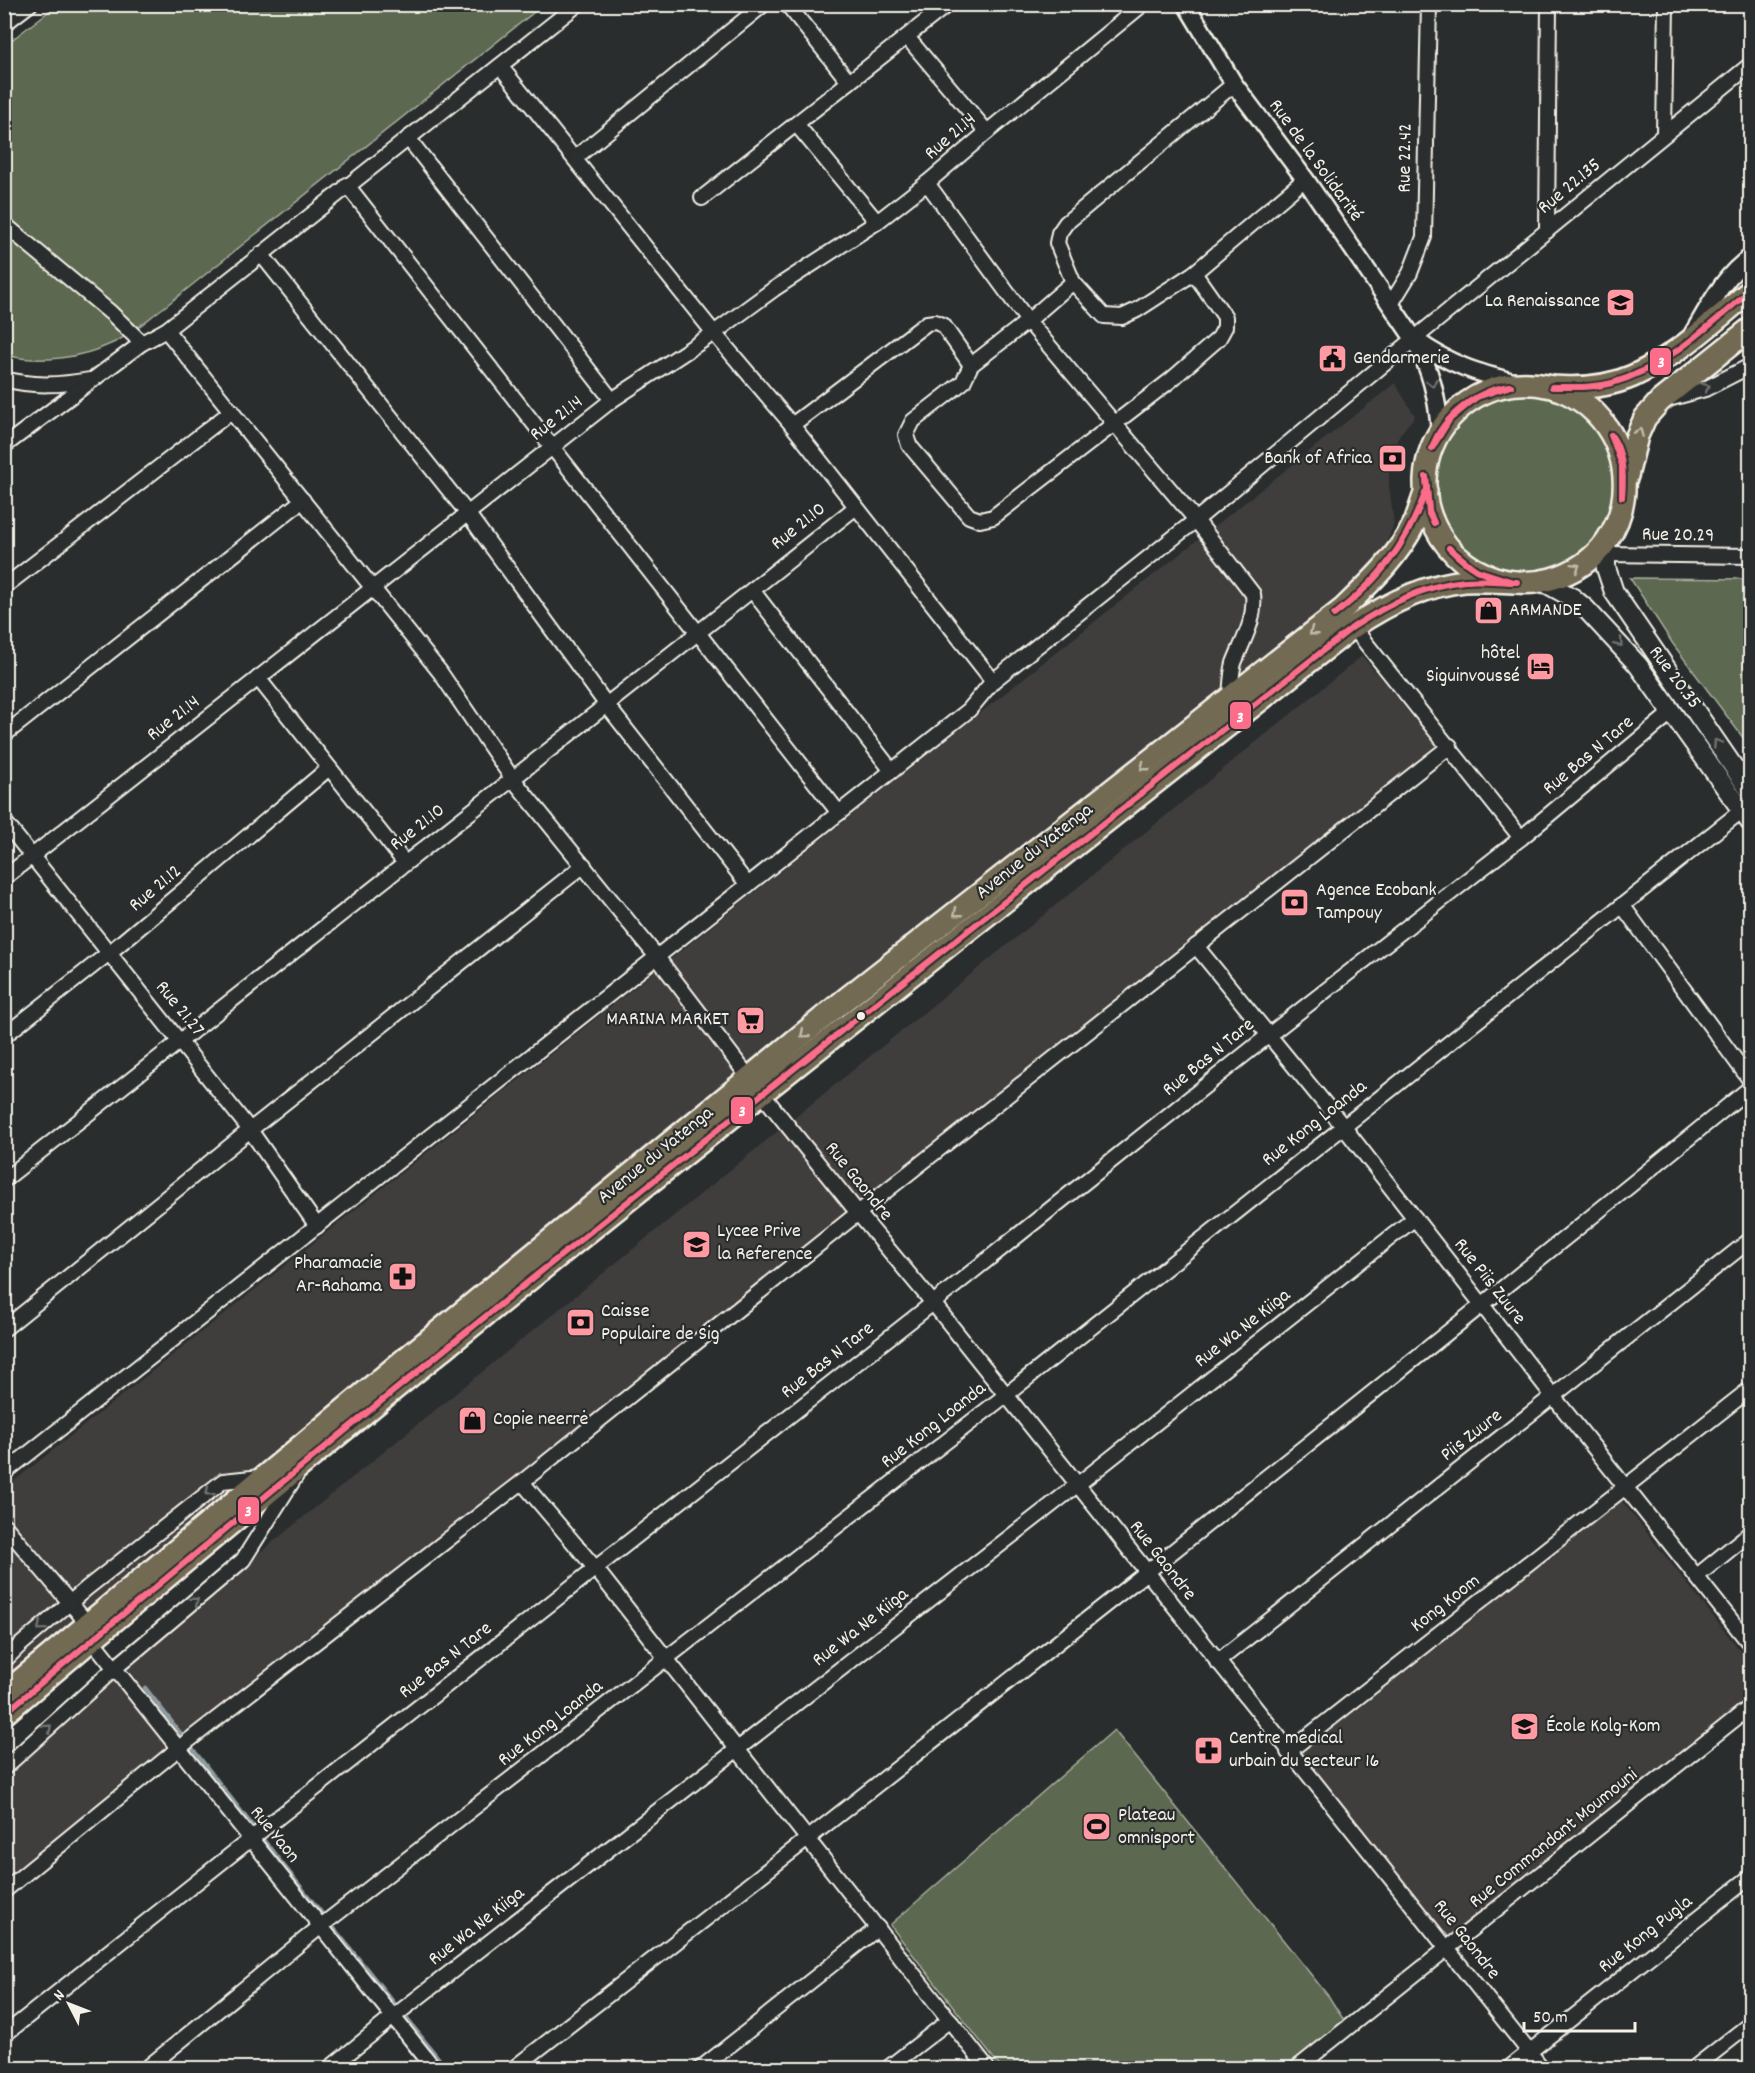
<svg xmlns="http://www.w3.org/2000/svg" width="1755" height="2073" viewBox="0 0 1755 2073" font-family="Dekko,sans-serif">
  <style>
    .built { fill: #403c3d }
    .green { fill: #5c684f; stroke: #a8ac9c; stroke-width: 1.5 }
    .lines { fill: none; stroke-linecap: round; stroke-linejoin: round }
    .stream { stroke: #8d9b9e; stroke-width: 4.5 }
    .minor-casing { stroke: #f4f1e8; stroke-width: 18 }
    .tertiary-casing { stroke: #f4f1e8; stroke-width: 21 }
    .secondary-casing { stroke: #f4f1e8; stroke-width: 22 }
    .primary-casing { stroke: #f4f1e8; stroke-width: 26 }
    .minor { stroke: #2a2d2e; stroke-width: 14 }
    .tertiary { stroke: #2a2d2e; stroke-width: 16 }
    .secondary { stroke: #2a2d2e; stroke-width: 18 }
    .primary { stroke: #736b52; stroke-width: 21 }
    .bus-1-casing { stroke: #2a2d2e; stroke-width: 10 }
    .bus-1 { stroke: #fb6d88; stroke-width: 6 }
    .oneway { stroke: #71726f }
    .oneway2 { stroke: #c0bbac }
    .bus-dot { fill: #f4f1e8; stroke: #2a2d2e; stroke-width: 2 }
    .labels { text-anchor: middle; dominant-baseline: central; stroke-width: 4.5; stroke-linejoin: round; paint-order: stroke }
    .street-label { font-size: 20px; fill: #f4f1e8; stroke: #2a2d2e }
    .poi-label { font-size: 20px; fill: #f4f1e8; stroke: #2a2d2e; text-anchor: start }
    .line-badge { stroke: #2a2d2e; stroke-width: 2 }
    .badge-label { font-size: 16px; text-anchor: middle; font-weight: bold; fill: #fff }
  </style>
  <rect width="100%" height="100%" fill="#2a2d2e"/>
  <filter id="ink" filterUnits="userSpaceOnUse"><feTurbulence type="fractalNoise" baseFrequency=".0167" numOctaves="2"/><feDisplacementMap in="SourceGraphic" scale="12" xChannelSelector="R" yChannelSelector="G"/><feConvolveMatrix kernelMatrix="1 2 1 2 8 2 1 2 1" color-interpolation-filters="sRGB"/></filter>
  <g filter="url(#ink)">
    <g class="built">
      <polygon points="1395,383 1415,416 1400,434 1389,458 1389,485 1394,524 1384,549 1347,592 5,1676 5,1488"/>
      <polygon points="1362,656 1437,746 5,1891 5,1760"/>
      <polygon points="1621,1500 1750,1663 1750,1700 1447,1940 1300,1754"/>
    </g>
    <g class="green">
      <path d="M 57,5 L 543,5 L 167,305 C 150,317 132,334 113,343 C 81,358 40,364 5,355 L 4,46 Z"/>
      <circle cx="1525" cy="483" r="89"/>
      <polygon points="1630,578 1750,579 1750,747 1673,644"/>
      <polygon points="1114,1730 1329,1997 1345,2022 1285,2068 1001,2068 890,1925"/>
    </g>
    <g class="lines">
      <g class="stream">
        <polyline points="145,1688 278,1859 446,2068"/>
        <polyline points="346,1969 425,2068"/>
      </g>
      <defs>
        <g id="minor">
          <polyline points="787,4 849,82"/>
          <polyline points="4,24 30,4"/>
          <polyline points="907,37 987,132"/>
          <polyline points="500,66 714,333 792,425 993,681"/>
          <polyline points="1234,84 1066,223 1059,233 1057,243 1073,282 1104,316 1122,317 1137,310 1194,273 1305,179"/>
          <polyline points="797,125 877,222"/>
          <polyline points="1664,134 1666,4"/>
          <polyline points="408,138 612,400"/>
          <polyline points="575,158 764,4"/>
          <path d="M 927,183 L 1028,321 L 1196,520 L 1253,594 C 1256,620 1243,640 1234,663 C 1231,674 1231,686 1230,697"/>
          <polyline points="347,185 839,813"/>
          <polyline points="702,198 948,4"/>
          <polyline points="4,224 111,313 142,343"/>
          <polyline points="1547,231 1549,4"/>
          <polyline points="261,254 468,514 606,704 748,885"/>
          <polyline points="1073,282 1028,321 971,365 963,382 913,421 906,435 909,445 969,516 980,520 993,517 1171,380 1219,338 1225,327 1225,317 1194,273"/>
          <polyline points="1391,304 1410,273 1424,237 1429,4"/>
          <polyline points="166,330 440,672 512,778 657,957 750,1079 858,1213 933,1303 1542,2068"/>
          <path d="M 4,379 C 33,387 61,385 90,380"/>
          <polyline points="1668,399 1705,389 1750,366"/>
          <polyline points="792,425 927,323 935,322 943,325 971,365"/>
          <polyline points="4,446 142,343 166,330 578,4"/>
          <polyline points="1606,554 1750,556"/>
          <polyline points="4,587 232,411"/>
          <polyline points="752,590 892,771"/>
          <polyline points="1353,627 1521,838"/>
          <polyline points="258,678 405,863"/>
          <polyline points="4,735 303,500"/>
          <polyline points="4,821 250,1130 317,1226"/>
          <polyline points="4,878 612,400 714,333 774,289 877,222 927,183 987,132 1143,4"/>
          <polyline points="1622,905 1750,1080"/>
          <polyline points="1196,946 1343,1126 1553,1396 1750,1644"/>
          <polyline points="4,1036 109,953 329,768"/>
          <polyline points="4,1180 752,590 856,507"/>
          <polyline points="4,1329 250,1130 584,865"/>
          <polyline points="4,1473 969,710 993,681 1196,520 1414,339 1750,65"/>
          <polyline points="522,1482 596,1569 987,2068"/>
          <polyline points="4,1525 88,1624 92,1640 434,2068"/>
          <polyline points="1697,1576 1750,1533"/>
          <polyline points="4,1661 18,1647 87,1588 223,1481 261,1477"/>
          <polyline points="1217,1662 1750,1240"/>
          <polyline points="1288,1752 1750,1389"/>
          <polyline points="4,1768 115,1668 243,1560 297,1474"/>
          <polyline points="4,1891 179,1748 522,1482 858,1213 1450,746"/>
          <polyline points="4,2035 252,1838 933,1303 1269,1035 1521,838 1672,712"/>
          <polyline points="147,2068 321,1926 1006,1395 1750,804"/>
          <polyline points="330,2068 393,2017 1077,1485 1415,1218"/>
          <path d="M 514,2068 C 929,1745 1343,1420 1750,1088"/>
          <polyline points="701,2068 878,1928"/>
          <polyline points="888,2068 950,2020"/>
          <polyline points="1297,2068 1750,1707"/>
          <polyline points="1509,2068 1750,1877"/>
          <polyline points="1694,2068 1750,2024"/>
        </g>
        <g id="tertiary">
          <path d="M 1186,4 L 1234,84 L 1305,179 L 1414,339 C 1431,370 1437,396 1440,431"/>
          <path d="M 1692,335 C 1709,307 1723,276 1750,258"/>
          <path d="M 1417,341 C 1450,365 1478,373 1517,383"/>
        </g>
        <g id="secondary">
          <polyline points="1606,540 1606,568 1614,592 1750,791"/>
          <polyline points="1542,581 1573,598 1586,609 1638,665 1750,822"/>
        </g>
        <g id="primary">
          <path d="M 1552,387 C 1648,418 1649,551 1551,579 C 1522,587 1489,581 1465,563 C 1439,543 1424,513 1425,480 C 1426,457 1435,435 1450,418 C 1470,395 1500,382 1531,384 C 1538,384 1545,386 1553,387 C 1580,389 1608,387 1633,376 C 1677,356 1714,321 1750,291"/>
          <polyline points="1627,476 1637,436 1645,418 1660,401 1750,329"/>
          <path d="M 4,1694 L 400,1363 L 847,998 L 1343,609 C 1370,583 1398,557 1415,522 C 1419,512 1422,501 1426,491"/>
          <path d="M 4,1714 C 444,1339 899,984 1353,627 C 1387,604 1424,585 1465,581 C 1482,580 1500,582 1517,582"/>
        </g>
      </defs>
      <use href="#minor" class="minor-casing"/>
      <use href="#tertiary" class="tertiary-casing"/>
      <use href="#secondary" class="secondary-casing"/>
      <use href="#primary" class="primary-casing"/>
      <use href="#minor" class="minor"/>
      <use href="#tertiary" class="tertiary"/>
      <use href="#secondary" class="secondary"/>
      <use href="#primary" class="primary"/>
      <defs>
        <g id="bus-1">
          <path d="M 1552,387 C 1572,387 1593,388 1612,383 C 1666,368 1708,326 1750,291"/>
          <path d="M 1611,435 C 1624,452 1624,477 1622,497"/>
          <polyline points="1611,435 1622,465 1622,497"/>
          <path d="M 1432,448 C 1442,417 1478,389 1511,386"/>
          <polyline points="1432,448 1450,419 1477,397 1511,386"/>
          <polyline points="1426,477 1429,510 1434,523"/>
          <polyline points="1426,477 1429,514 1434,523"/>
          <polyline points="1449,548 1476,570 1510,581"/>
          <path d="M 1449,548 C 1466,566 1486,578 1510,581"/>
          <path d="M 1334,615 C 1381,578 1405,547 1426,491"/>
          <path d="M 4,1714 C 446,1341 899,984 1353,627 C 1387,605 1424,585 1465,581 C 1482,579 1500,582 1517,582"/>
        </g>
      </defs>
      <use href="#bus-1" class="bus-1-casing"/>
      <use href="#bus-1" class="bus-1"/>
    </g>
    <defs><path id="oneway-chevron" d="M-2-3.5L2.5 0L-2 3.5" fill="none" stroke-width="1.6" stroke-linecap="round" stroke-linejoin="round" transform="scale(1.5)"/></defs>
    <g class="oneway">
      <use href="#oneway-chevron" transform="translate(1432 383) rotate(77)"/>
      <use href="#oneway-chevron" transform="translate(1706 387) rotate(-22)"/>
      <use href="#oneway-chevron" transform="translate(1619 643) rotate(49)"/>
      <use href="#oneway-chevron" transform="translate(1717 743) rotate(-124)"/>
      <use href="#oneway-chevron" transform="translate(209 1492) rotate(142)"/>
      <use href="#oneway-chevron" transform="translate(195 1601) rotate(-40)"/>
      <use href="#oneway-chevron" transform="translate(41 1627) rotate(140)"/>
      <use href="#oneway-chevron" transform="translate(48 1728) rotate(-42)"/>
    </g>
    <g class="oneway2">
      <use href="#oneway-chevron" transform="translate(1639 432) rotate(-67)"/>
      <use href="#oneway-chevron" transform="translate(1576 567) rotate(-32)"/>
      <use href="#oneway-chevron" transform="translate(1313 632) rotate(142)"/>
      <use href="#oneway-chevron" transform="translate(1144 767) rotate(142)"/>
      <use href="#oneway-chevron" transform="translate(957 913) rotate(142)"/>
      <use href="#oneway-chevron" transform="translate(804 1034) rotate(140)"/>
    </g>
  </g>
  <defs>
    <symbol id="school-square" viewBox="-11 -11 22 22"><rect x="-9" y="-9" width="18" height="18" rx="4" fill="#ff9aa2" stroke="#2a2d2e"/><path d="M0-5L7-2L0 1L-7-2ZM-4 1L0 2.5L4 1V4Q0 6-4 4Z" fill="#111"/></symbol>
    <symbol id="civic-square" viewBox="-11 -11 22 22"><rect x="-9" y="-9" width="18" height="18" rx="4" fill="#ff9aa2" stroke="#2a2d2e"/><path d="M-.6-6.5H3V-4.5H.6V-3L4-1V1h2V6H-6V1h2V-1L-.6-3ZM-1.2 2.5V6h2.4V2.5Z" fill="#111"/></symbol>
    <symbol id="bank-square" viewBox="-11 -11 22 22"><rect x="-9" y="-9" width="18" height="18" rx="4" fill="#ff9aa2" stroke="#2a2d2e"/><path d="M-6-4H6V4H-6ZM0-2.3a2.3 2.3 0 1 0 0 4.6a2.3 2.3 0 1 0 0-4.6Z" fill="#111"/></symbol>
    <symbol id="shop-square" viewBox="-11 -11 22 22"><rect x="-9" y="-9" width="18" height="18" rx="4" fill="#ff9aa2" stroke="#2a2d2e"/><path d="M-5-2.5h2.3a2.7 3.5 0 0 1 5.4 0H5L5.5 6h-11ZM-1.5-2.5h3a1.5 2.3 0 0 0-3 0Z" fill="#111"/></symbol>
    <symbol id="hotel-square" viewBox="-11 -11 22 22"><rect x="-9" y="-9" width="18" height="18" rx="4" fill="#ff9aa2" stroke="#2a2d2e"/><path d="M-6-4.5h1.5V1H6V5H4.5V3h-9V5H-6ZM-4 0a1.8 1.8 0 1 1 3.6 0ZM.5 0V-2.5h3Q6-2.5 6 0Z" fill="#111"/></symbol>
    <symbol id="supermarket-square" viewBox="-11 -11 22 22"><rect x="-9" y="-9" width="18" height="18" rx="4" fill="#ff9aa2" stroke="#2a2d2e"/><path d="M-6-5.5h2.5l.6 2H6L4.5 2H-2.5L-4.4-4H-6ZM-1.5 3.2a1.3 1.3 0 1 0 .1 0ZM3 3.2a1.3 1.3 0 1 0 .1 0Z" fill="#111"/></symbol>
    <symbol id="pharmacy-square" viewBox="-11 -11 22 22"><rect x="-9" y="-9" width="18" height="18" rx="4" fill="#ff9aa2" stroke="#2a2d2e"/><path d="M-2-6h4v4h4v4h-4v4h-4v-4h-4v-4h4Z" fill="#111"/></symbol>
    <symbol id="stadium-square" viewBox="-11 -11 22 22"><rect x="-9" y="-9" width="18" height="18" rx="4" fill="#ff9aa2" stroke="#2a2d2e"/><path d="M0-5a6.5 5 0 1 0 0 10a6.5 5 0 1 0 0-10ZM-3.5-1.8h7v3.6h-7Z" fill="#111"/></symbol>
  </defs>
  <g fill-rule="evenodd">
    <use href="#school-square" x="1604" y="286" width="33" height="33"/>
    <use href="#civic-square" x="1316" y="342" width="33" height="33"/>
    <use href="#bank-square" x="1376" y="442" width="33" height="33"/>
    <use href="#shop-square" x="1472" y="594" width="33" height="33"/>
    <use href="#hotel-square" x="1524" y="650" width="33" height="33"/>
    <use href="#bank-square" x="1278" y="886" width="33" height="33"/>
    <use href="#supermarket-square" x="734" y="1004" width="33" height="33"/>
    <use href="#school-square" x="680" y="1228" width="33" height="33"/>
    <use href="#pharmacy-square" x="386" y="1260" width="33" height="33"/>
    <use href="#bank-square" x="564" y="1306" width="33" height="33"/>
    <use href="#shop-square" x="456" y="1404" width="33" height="33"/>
    <use href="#school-square" x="1508" y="1710" width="33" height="33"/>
    <use href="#pharmacy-square" x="1192" y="1734" width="33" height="33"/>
    <use href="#stadium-square" x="1080" y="1810" width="33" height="33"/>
  </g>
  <circle class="bus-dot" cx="861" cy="1016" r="5"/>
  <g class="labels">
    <g class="street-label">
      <text transform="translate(951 137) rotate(-41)">Rue 21.14</text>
      <text transform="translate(1406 158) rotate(-89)">Rue 22.42</text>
      <text transform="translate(1315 161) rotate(54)">Rue de la Solidarité</text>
      <text transform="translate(1570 187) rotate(-40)">Rue 22.135</text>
      <text transform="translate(557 419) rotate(-38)">Rue 21.14</text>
      <text transform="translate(799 527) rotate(-39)">Rue 21.10</text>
      <text transform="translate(1678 536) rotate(1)">Rue 20.29</text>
      <text transform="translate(1674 678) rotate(53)">Rue 20.35</text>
      <text transform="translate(174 719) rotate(-38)">Rue 21.14</text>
      <text transform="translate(1589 756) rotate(-40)">Rue Bas N Tare</text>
      <text transform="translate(418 828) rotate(-38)">Rue 21.10</text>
      <text transform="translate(1035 852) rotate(-38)">Avenue du Yatenga</text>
      <text transform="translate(156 889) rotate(-40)">Rue 21.12</text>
      <text transform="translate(179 1009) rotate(51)">Rue 21.27</text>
      <text transform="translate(1209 1058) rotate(-39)">Rue Bas N Tare</text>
      <text transform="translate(1315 1124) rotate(-38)">Rue Kong Loanda</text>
      <text transform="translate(656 1156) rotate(-39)">Avenue du Yatenga</text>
      <text transform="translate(858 1182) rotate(51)">Rue Gaondre</text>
      <text transform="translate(1489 1282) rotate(52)">Rue Piis Zuure</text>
      <text transform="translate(1243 1329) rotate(-38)">Rue Wa Ne Kiiga</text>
      <text transform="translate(828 1361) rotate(-38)">Rue Bas N Tare</text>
      <text transform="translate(934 1426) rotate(-38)">Rue Kong Loanda</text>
      <text transform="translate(1472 1436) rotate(-38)">Piis Zuure</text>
      <text transform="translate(1162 1561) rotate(52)">Rue Gaondre</text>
      <text transform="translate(1446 1604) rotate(-38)">Kong Koom</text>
      <text transform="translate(861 1628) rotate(-38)">Rue Wa Ne Kiiga</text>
      <text transform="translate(446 1661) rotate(-38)">Rue Bas N Tare</text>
      <text transform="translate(551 1724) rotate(-38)">Rue Kong Loanda</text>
      <text transform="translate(274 1835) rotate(51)">Rue Yaon</text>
      <text transform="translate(1554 1839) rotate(-39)">Rue Commandant Moumouni</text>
      <text transform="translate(477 1927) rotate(-38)">Rue Wa Ne Kiiga</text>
      <text transform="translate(1646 1935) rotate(-38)">Rue Kong Pugla</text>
      <text transform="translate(1466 1940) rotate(52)">Rue Gaondre</text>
    </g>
    <g class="poi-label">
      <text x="1600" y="302" text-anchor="end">La Renaissance</text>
      <text x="1353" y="359">Gendarmerie</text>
      <text x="1372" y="459" text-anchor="end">Bank of Africa</text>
      <text x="1509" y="611">ARMANDE</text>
      <text x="1520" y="654" text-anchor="end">hôtel<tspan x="1520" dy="23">Siguinvoussé</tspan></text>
      <text x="1316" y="891">Agence Ecobank<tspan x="1316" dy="23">Tampouy</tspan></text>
      <text x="729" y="1020" text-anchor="end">MARINA MARKET</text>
      <text x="717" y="1232">Lycee Prive<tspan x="717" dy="23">la Reference</tspan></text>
      <text x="382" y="1264" text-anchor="end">Pharamacie<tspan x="382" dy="23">Ar-Rahama</tspan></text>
      <text x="601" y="1312">Caisse<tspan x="601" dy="23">Populaire de Sig</tspan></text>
      <text x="493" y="1420">Copie neerrė</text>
      <text x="1546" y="1727">École Kolg-Kom</text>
      <text x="1229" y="1739">Centre medical<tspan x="1229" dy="23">urbain du secteur 16</tspan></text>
      <text x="1118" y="1816">Plateau<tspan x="1118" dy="23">omnisport</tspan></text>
    </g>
  </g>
  <g class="line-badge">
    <rect x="1649" y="347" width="23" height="29" rx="6" fill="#fb6d88"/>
    <rect x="1229" y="701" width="23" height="29" rx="6" fill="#fb6d88"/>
    <rect x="730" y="1096" width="24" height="29" rx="6" fill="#fb6d88"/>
    <rect x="237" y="1496" width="23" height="29" rx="6" fill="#fb6d88"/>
  </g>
  <g class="badge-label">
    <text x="1661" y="367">3</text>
    <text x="1240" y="722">3</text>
    <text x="742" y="1116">3</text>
    <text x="248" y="1516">3</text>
  </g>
  <rect width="1755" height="2073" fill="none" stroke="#2a2d2e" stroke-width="24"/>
  <rect x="12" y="12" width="1731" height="2049" fill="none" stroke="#f4f1e8" stroke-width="2" filter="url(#ink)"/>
  <g transform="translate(69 2004) rotate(312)" stroke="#2a2d2e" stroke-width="4.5" paint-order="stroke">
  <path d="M0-4.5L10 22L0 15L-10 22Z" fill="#f4f1e8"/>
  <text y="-9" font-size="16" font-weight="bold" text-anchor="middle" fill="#f4f1e8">N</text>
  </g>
  <path d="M1524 2022v9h111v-9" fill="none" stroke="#f4f1e8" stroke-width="3"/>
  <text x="1533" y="2022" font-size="18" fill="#f4f1e8" stroke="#2a2d2e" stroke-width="4.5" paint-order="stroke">50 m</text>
</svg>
